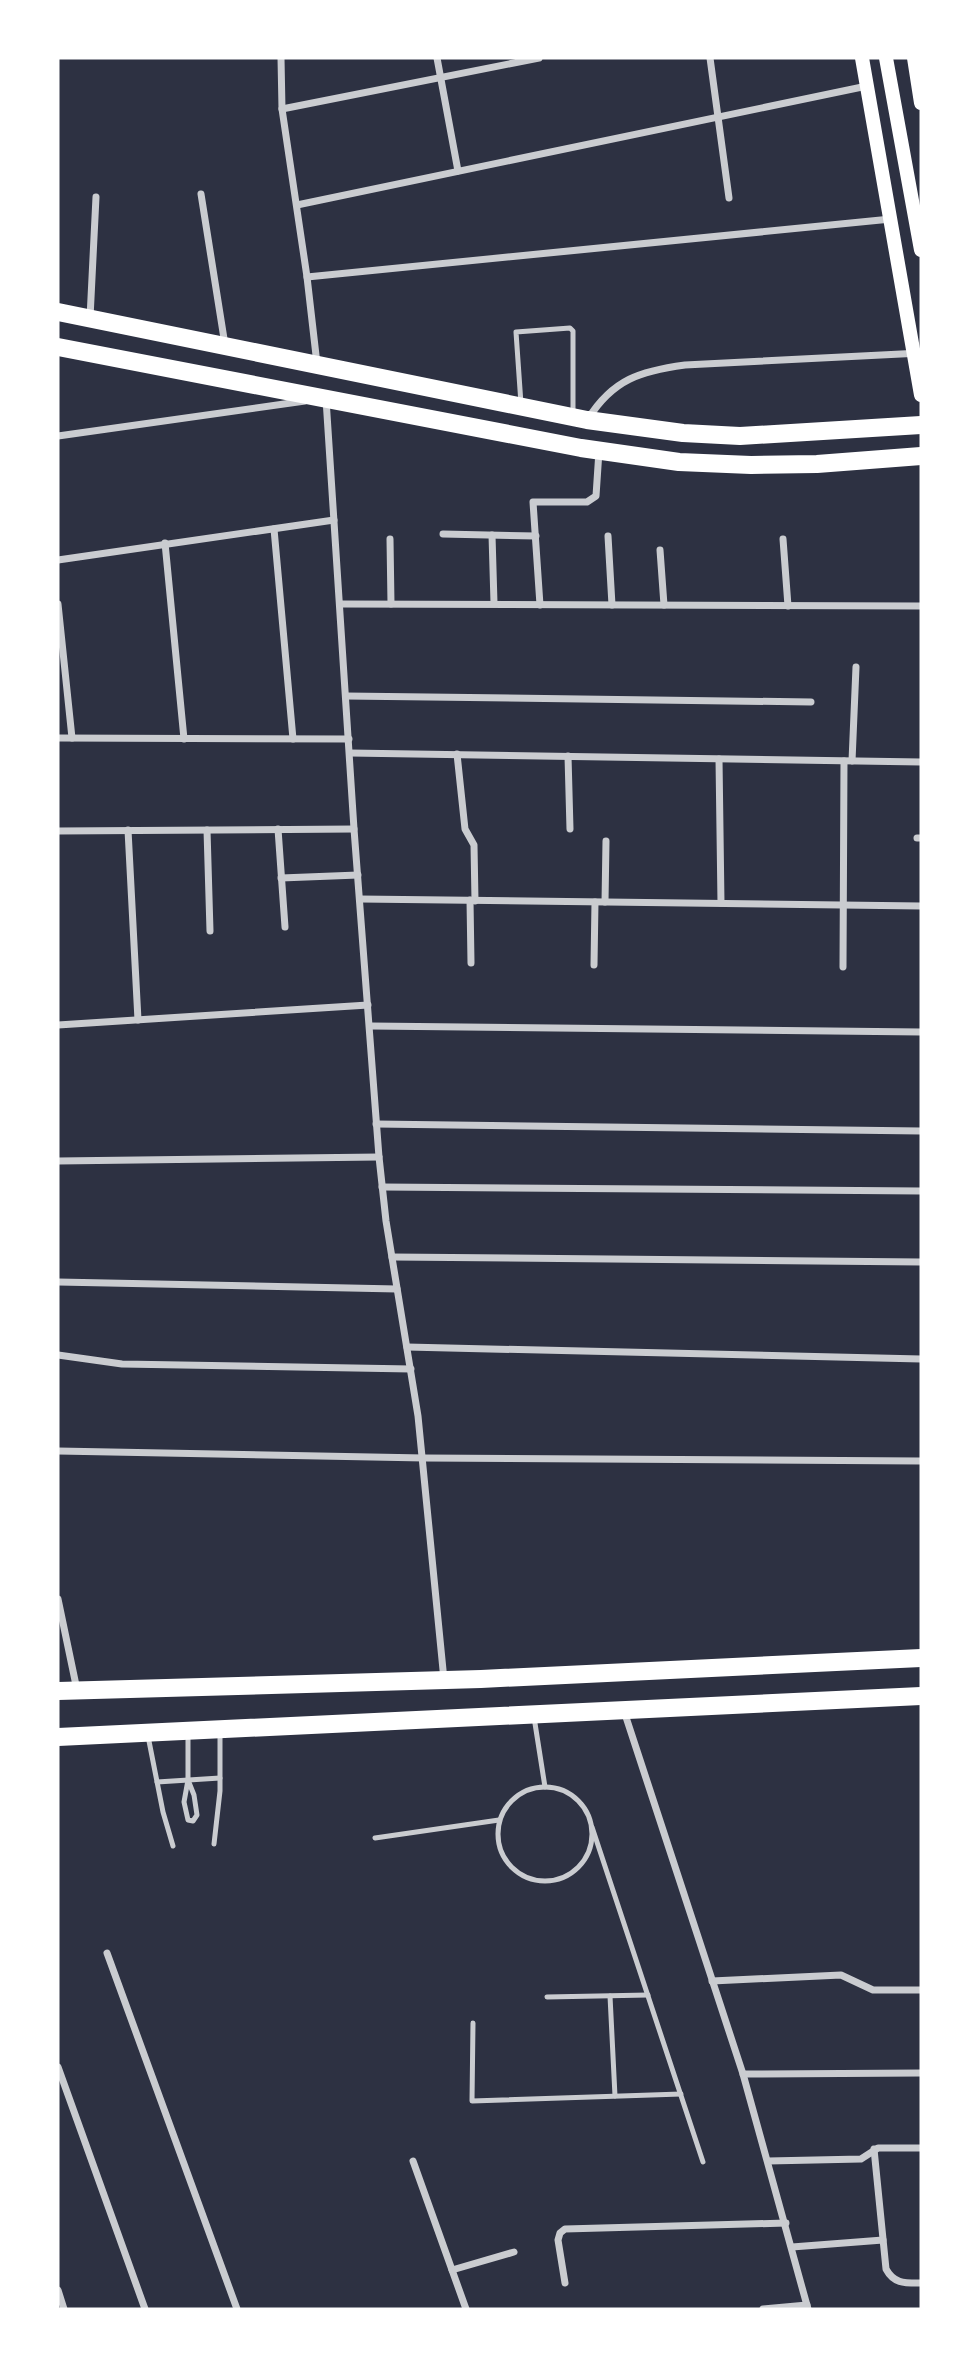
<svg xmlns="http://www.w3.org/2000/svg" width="979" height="2367" viewBox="0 0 979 2367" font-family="Overpass,sans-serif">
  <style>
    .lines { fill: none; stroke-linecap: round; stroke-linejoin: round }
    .service { stroke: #caccd0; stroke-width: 5 }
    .minor { stroke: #caccd0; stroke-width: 7 }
    .secondary { stroke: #fff; stroke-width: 14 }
    .primary { stroke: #fff; stroke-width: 18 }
  </style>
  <rect width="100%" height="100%" fill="#2d3142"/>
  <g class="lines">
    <g class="service">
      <polyline points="521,404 516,332 570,328 573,331 573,414"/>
      <polyline points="534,1717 545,1787"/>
      <polyline points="148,1736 163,1812 173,1846"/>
      <polygon points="188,1780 194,1795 197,1815 193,1821 188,1820 184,1802"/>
      <polyline points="188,1780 188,1734"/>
      <polyline points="157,1782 220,1778"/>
      <circle cx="545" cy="1834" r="47"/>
      <polyline points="592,1827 703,2162"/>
      <polyline points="375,1838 499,1820"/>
      <polyline points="214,1844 220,1791 220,1732"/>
      <polyline points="610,1996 615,2096"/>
      <polyline points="547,1997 648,1995"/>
      <polyline points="473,2023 472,2101 681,2094"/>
    </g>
    <g class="minor">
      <polyline points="281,58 282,109 307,277 317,364"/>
      <polyline points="437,58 458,171"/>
      <polyline points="710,58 729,198"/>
      <polyline points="282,109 539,58"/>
      <polyline points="201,194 225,345"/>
      <polyline points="297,205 867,86"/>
      <polyline points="307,277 891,219"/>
      <polyline points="90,318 96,197"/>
      <polyline points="326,399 354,829 379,1157 386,1221 418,1416 444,1680"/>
      <path d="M 588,419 C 613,379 641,371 685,365 L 921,353"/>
      <polyline points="58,436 305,401"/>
      <polyline points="274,529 293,739"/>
      <polyline points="443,534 536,536"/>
      <polyline points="492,535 494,603"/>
      <polyline points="608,536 612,605"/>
      <polyline points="390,539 391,604"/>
      <polyline points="783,539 788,606"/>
      <polyline points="165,543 184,739"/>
      <polyline points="660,550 664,605"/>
      <polyline points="58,560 334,520"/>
      <polyline points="58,604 72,738"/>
      <polyline points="340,604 921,606"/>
      <polyline points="540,605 533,502 587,502 596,496 599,451"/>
      <polyline points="346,696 811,702"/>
      <polyline points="58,738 349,739"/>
      <polyline points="350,753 921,762"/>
      <polyline points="457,754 465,829 474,845 475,901"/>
      <polyline points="568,756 570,829"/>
      <polyline points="719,759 721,903"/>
      <polyline points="852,761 856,667"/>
      <polyline points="278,829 285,927"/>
      <polyline points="128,830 138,1020"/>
      <polyline points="207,830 210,931"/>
      <polyline points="58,831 354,829"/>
      <polyline points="917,838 921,838"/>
      <polyline points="281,878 358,875"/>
      <polyline points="360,899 921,906"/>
      <polyline points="470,900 471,963"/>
      <polyline points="605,902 606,841"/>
      <polyline points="594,965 595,902"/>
      <polyline points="843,967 844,761"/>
      <polyline points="58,1025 368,1005"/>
      <polyline points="371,1026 921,1032"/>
      <polyline points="376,1124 921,1131"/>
      <polyline points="58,1161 379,1157"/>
      <polyline points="382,1187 921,1191"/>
      <polyline points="392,1257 921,1262"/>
      <polyline points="58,1282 397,1289"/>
      <polyline points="407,1347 921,1359"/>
      <polyline points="58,1355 122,1364 411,1369"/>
      <polyline points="58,1451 424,1458 921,1461"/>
      <polyline points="58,1599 77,1690"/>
      <polyline points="624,1711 743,2074 808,2309"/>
      <polyline points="107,1953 237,2309"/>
      <polyline points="712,1981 841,1975 873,1990 921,1990"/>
      <polyline points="58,2067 145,2309"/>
      <polyline points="743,2074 921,2073"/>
      <path d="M 874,2149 L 886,2269 C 894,2284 905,2283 921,2283"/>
      <polyline points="413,2161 466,2309"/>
      <polyline points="768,2161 861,2159 878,2148 921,2148"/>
      <polyline points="792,2247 883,2240"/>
      <polyline points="452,2270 514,2252"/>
      <polyline points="565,2283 558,2240 560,2233 565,2229 786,2223"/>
      <polyline points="58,2290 64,2309"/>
      <polyline points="763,2309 807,2305"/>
    </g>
    <g class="secondary">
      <polyline points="862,58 921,395"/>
      <polyline points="886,58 921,250"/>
      <polyline points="914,58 921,103"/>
    </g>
    <g class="primary">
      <polyline points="58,312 587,420 683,433 740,436 921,425"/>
      <polyline points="58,347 581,448 679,462 751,465 817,464 921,456"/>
      <polyline points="58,1691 481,1679 921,1658"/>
      <polyline points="58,1737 921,1696"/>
    </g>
  </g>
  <rect width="979" height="2367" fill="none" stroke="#ffffff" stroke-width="119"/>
</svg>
